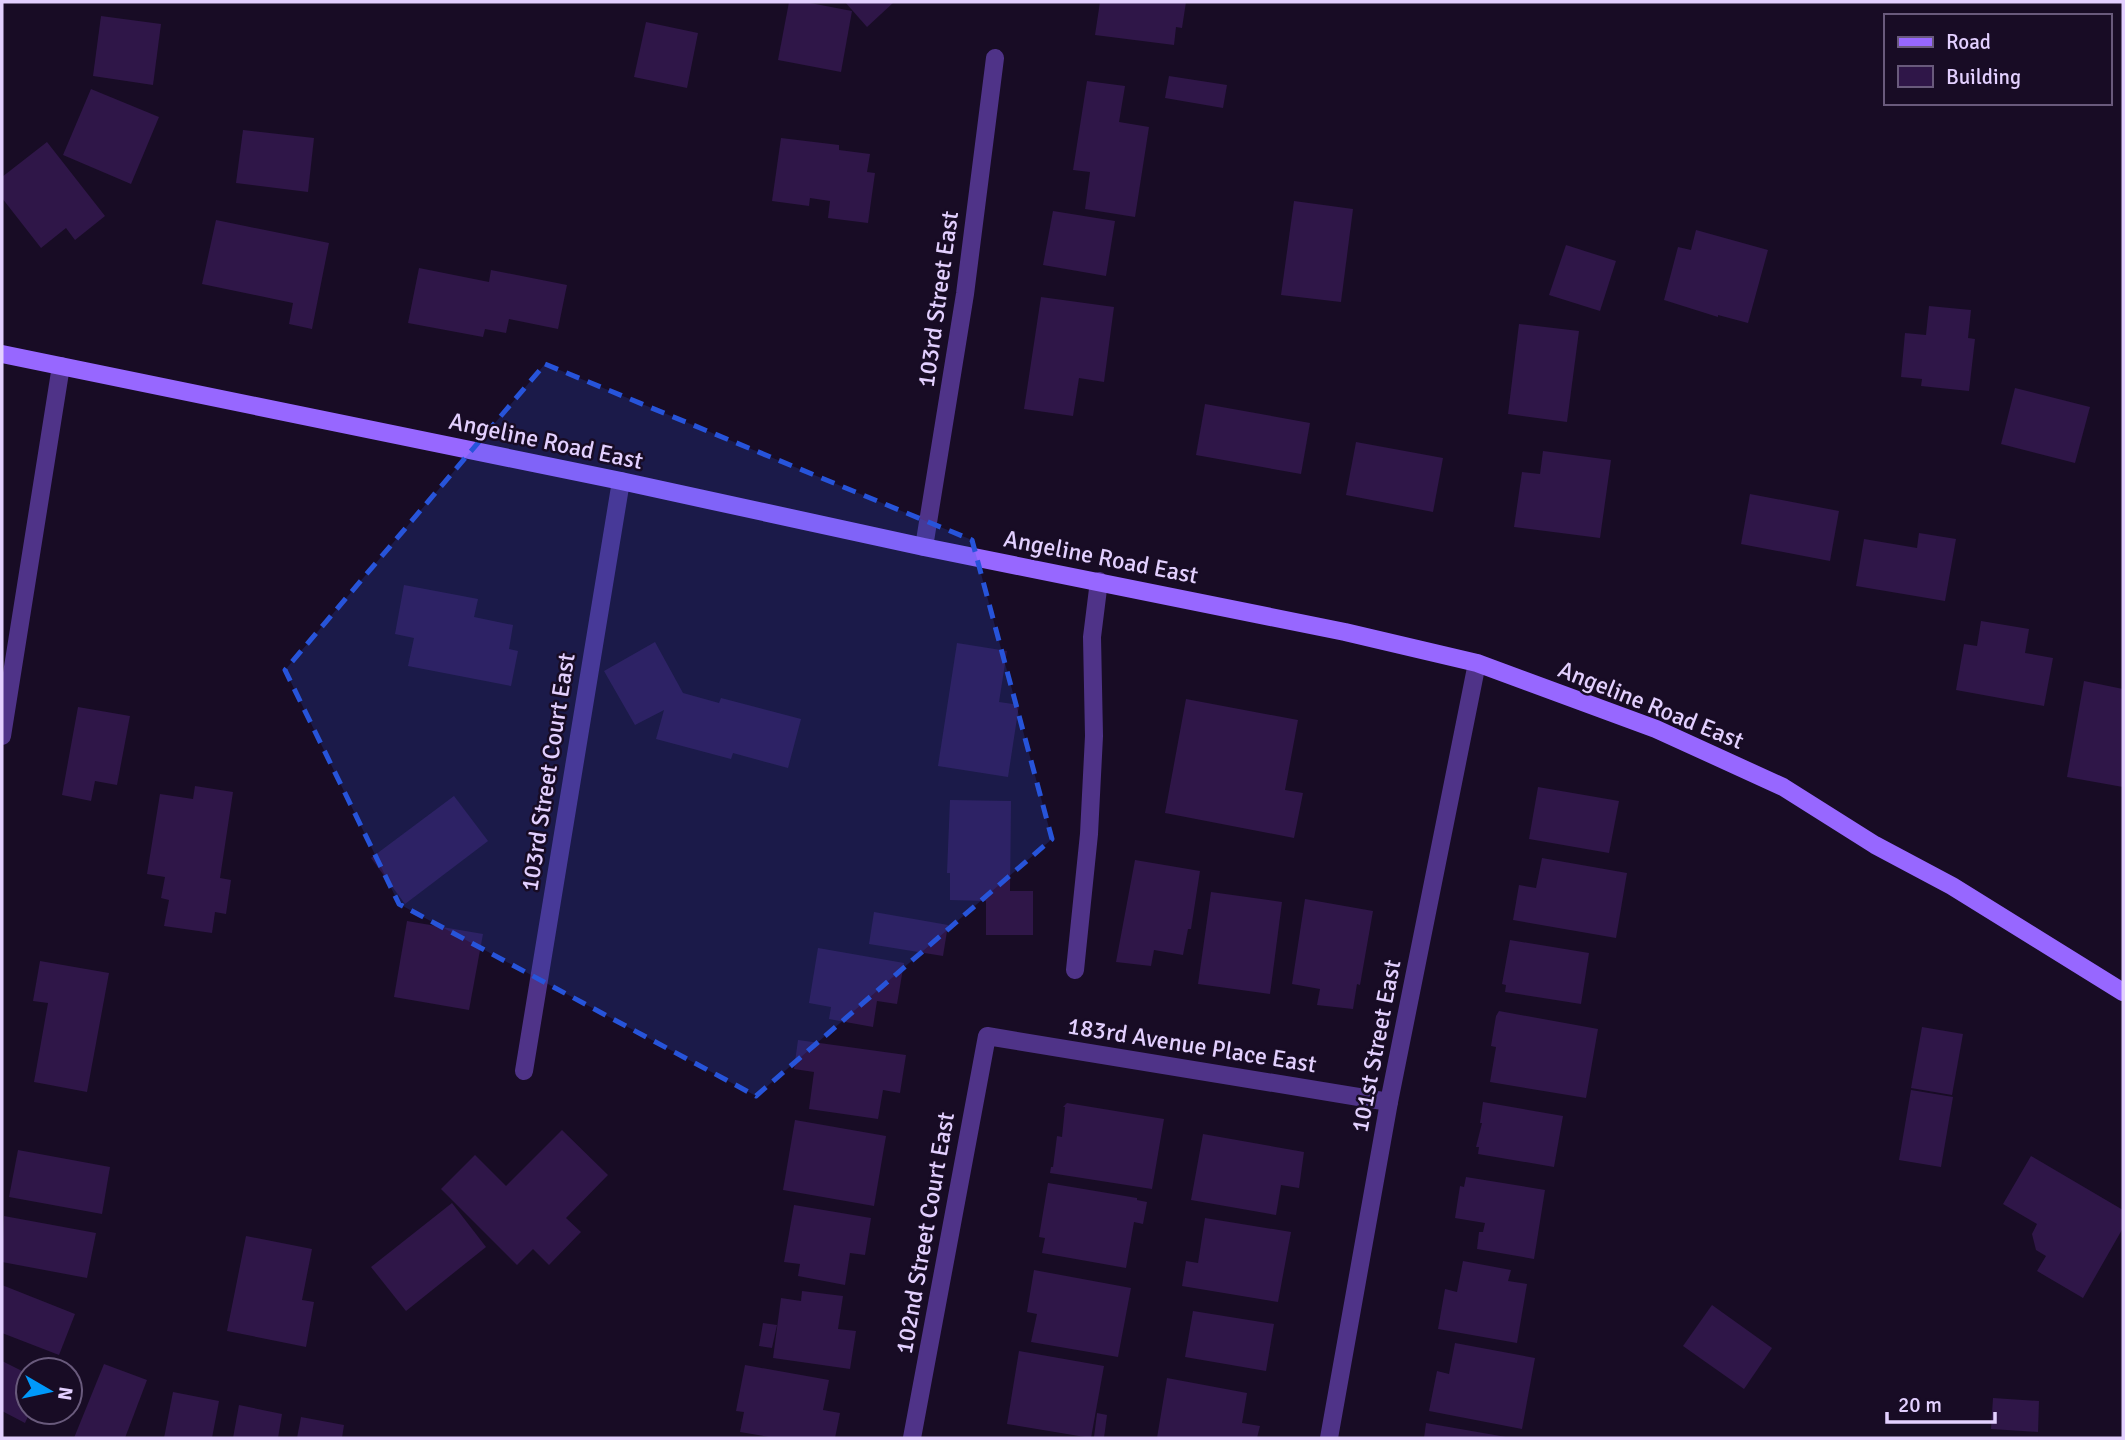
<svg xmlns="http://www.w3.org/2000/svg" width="2125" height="1440" viewBox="0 0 2125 1440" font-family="Signika,sans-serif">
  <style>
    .building { fill: #2f1648 }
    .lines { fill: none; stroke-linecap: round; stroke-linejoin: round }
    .street { stroke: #4f3388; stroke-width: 18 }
    .secondary { stroke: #9767ff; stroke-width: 18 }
    .marked { fill: #2754da; fill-opacity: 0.2; stroke: #2754da; stroke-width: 5; stroke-dasharray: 14 9; stroke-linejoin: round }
    .labels { text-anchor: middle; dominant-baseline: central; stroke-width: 5; stroke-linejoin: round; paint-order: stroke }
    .street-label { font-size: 24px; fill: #e3d0ff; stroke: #180c25 }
  </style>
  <rect width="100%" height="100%" fill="#180c25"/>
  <g class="building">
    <polygon points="789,2 805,2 852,11 841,72 778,60"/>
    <polygon points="845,2 894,2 867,27"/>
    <polygon points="1100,2 1186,2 1182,28 1176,27 1174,45 1095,35"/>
    <polygon points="101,16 161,24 153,85 93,76"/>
    <polygon points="646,22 698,33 687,88 634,77"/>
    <polygon points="1169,76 1227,85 1223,108 1165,98"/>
    <polygon points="1087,81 1125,86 1119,122 1149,127 1135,217 1085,209 1090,172 1073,170"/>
    <polygon points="91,89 159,117 131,184 63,155"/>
    <polygon points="243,130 314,138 308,192 236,183"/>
    <polygon points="781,138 839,145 839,150 870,154 867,172 875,173 868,223 828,218 830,201 810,198 809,206 772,201"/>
    <polygon points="47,142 105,216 75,240 66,228 41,248 2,198 2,177"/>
    <polygon points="1294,201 1353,209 1341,302 1281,295"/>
    <polygon points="1053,211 1115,221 1106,276 1043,265"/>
    <polygon points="216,220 329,243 312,329 289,324 293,303 202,284"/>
    <polygon points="1696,230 1768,250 1748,323 1718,315 1718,317 1664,300 1678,247 1691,250"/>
    <polygon points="1566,245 1616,261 1600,311 1549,295"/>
    <polygon points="419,268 489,282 491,270 567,285 558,329 509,319 506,333 485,329 483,337 408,323"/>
    <polygon points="1041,297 1114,307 1104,382 1079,378 1073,416 1024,409"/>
    <polygon points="1929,306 1971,310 1968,338 1975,339 1969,391 1921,386 1922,379 1901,377 1905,333 1926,335"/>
    <polygon points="1519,324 1579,331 1567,422 1508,414"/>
    <polygon points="2015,388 2090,407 2075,463 2001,444"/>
    <polygon points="1205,404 1310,423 1301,474 1196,455"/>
    <polygon points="1356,442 1443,458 1433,512 1346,495"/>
    <polygon points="1543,451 1611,460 1600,538 1514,527 1522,472 1540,474"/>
    <polygon points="1750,494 1839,511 1830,561 1741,544"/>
    <polygon points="1919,533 1956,539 1945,601 1856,586 1864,539 1917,548"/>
    <polygon points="404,585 478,599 474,617 513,625 509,649 518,651 511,686 408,666 414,638 395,634"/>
    <polygon points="1981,621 2029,629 2025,653 2053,658 2044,706 1956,690 1964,644 1977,646"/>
    <polygon points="655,642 683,693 719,703 721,698 801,719 788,768 733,753 731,759 656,739 664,710 635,725 604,671"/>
    <polygon points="957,643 1007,651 999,702 1019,705 1008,777 938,766"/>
    <polygon points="2084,681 2123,689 2123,787 2067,777"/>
    <polygon points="1186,699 1298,720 1285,790 1303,793 1294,838 1165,813"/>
    <polygon points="78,707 130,716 117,785 95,781 91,801 62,795"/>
    <polygon points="195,786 233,792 220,878 231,880 226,914 215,912 212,933 164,926 169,900 161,898 165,877 147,874 160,794 193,799"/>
    <polygon points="1538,787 1619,801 1609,853 1529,839"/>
    <polygon points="454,796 488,841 405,904 371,858"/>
    <polygon points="950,800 1011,801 1010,891 1033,891 1033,935 986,935 986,901 950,900 950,873 947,873"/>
    <polygon points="1542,858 1627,873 1616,938 1513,920 1519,885 1536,888"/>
    <polygon points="1135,860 1200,871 1191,929 1188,929 1183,955 1154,950 1151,966 1116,962"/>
    <polygon points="1211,892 1282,902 1270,994 1198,984"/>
    <polygon points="1305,899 1373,911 1360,985 1357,984 1353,1009 1317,1005 1320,989 1292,984"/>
    <polygon points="874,912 948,925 943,956 869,944"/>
    <polygon points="407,921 483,934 469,1010 394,997"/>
    <polygon points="1510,940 1589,953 1581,1004 1505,992 1506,985 1502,984"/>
    <polygon points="818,948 904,963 897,1004 877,1001 873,1027 829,1019 831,1007 809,1003"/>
    <polygon points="40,961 109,973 87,1092 34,1082 48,1003 33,1001"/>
    <polygon points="1499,1011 1598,1029 1586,1098 1490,1082 1496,1047 1491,1046 1496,1016"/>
    <polygon points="1922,1027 1963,1034 1952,1095 1911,1088"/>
    <polygon points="798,1040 906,1055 900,1093 883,1090 878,1119 809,1109 814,1072 794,1069"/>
    <polygon points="1911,1090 1953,1097 1941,1167 1899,1160"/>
    <polygon points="1483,1102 1563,1116 1554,1167 1478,1154 1479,1147 1476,1147 1482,1123 1480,1123"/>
    <polygon points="1067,1103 1164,1119 1152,1189 1050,1173 1051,1167 1053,1167 1057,1136 1062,1137 1065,1107 1063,1107"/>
    <polygon points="795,1120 886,1136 874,1206 783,1190"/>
    <polygon points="562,1130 608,1175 566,1218 581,1232 549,1265 533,1249 517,1265 441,1189 475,1155 506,1186"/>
    <polygon points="1203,1134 1304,1152 1299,1188 1281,1185 1276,1215 1191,1200"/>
    <polygon points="18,1150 110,1167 102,1214 9,1197"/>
    <polygon points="2031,1156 2123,1210 2123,1228 2083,1298 2037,1271 2046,1256 2036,1250 2032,1234 2037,1224 2003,1204"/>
    <polygon points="1466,1177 1545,1190 1534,1259 1477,1249 1479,1232 1483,1232 1485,1223 1455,1218 1460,1186 1464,1187"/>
    <polygon points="1048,1183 1137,1198 1137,1200 1147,1202 1143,1224 1134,1222 1126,1268 1042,1253 1045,1238 1039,1237"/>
    <polygon points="452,1203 486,1247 406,1311 371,1267"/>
    <polygon points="794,1205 871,1218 865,1255 850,1253 845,1285 798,1276 800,1264 784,1262"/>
    <polygon points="4,1216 96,1233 87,1278 2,1262"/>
    <polygon points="1205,1218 1291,1232 1278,1302 1182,1286 1186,1261 1198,1263"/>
    <polygon points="246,1236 312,1249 302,1300 314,1302 306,1347 227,1331"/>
    <polygon points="1463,1261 1511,1270 1508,1281 1527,1284 1517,1343 1438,1329 1445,1289 1457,1292"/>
    <polygon points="1034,1270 1131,1288 1118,1357 1031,1342 1037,1314 1027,1312"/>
    <polygon points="2,1285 75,1314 59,1355 2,1333"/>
    <polygon points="802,1291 843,1296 838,1329 856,1331 850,1369 773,1358 781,1298 801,1301"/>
    <polygon points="1712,1305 1772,1348 1744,1389 1683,1346"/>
    <polygon points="1193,1311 1274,1324 1266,1371 1185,1357"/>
    <polygon points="763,1323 777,1325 772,1348 759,1346"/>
    <polygon points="1455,1343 1535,1358 1522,1429 1429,1411 1437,1371 1449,1374"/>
    <polygon points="1019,1351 1104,1366 1091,1438 1007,1424"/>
    <polygon points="2,1361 28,1374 28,1412 30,1412 25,1423 2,1411"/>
    <polygon points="104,1364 147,1380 125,1438 74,1438"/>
    <polygon points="745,1365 829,1380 823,1410 840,1413 835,1438 775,1438 740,1432 744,1412 736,1411"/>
    <polygon points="1167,1378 1247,1393 1242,1423 1260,1426 1257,1438 1157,1438"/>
    <polygon points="173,1392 219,1401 212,1438 164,1438"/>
    <polygon points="1993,1398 2039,1401 2038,1432 1991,1429"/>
    <polygon points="239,1405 282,1414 278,1438 233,1438"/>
    <polygon points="1097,1413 1107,1415 1104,1438 1094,1437"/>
    <polygon points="301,1417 344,1425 342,1438 297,1438"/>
    <polygon points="1426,1423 1506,1437 1506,1438 1424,1438"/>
  </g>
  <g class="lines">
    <g class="street">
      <polyline points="924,547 965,294 995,58"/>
      <polyline points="2,736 61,366"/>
      <polyline points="1075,970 1089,834 1094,736 1092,637 1099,581"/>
      <polyline points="524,1071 621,481"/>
      <polyline points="912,1438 987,1036 1389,1102"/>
      <polyline points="1329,1438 1389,1102 1477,663"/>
    </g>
    <polyline class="secondary" points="2,354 621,481 924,547 1345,632 1477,663 1656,729 1783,787 1875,845 1952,886 2123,992"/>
  </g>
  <path class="marked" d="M 545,364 L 972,540 L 1052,839 L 756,1096 L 399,904 L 285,670 Z"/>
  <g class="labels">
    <g class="street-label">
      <text transform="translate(938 299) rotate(-82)">103rd Street East</text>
      <text transform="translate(546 441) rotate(12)">Angeline Road East</text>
      <text transform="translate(1101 557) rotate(11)">Angeline Road East</text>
      <text transform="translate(1651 705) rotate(22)">Angeline Road East</text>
      <text transform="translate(548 772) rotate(-81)">103rd Street Court East</text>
      <text transform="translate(1192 1045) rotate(9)">183rd Avenue Place East</text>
      <text transform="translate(1376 1046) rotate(-79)">101st Street East</text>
      <text transform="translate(925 1233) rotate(-80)">102nd Street Court East</text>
    </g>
  </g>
  <rect width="2125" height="1440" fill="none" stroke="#e3d0ff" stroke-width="7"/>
  <rect x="1884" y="14" width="228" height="91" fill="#180c25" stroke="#695a7c" stroke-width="2"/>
  <rect x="1898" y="37" width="35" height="10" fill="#9767ff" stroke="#695a7c" stroke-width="2"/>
  <text x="1946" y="49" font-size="21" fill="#e3d0ff">Road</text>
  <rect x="1898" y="66" width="35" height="21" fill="#2f1648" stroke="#695a7c" stroke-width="2"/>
  <text x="1946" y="84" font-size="21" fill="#e3d0ff">Building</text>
  <g transform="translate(49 1391) rotate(99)"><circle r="33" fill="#180c25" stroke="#695a7c" stroke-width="2"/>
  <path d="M0-5L12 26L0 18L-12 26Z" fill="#0099fb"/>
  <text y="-10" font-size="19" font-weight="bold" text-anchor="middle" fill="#e3d0ff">N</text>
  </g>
  <path d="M1887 1412v10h108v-10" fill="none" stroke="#e3d0ff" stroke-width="3.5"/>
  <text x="1898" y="1412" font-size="21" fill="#e3d0ff" stroke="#180c25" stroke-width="5" paint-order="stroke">20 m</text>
</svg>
